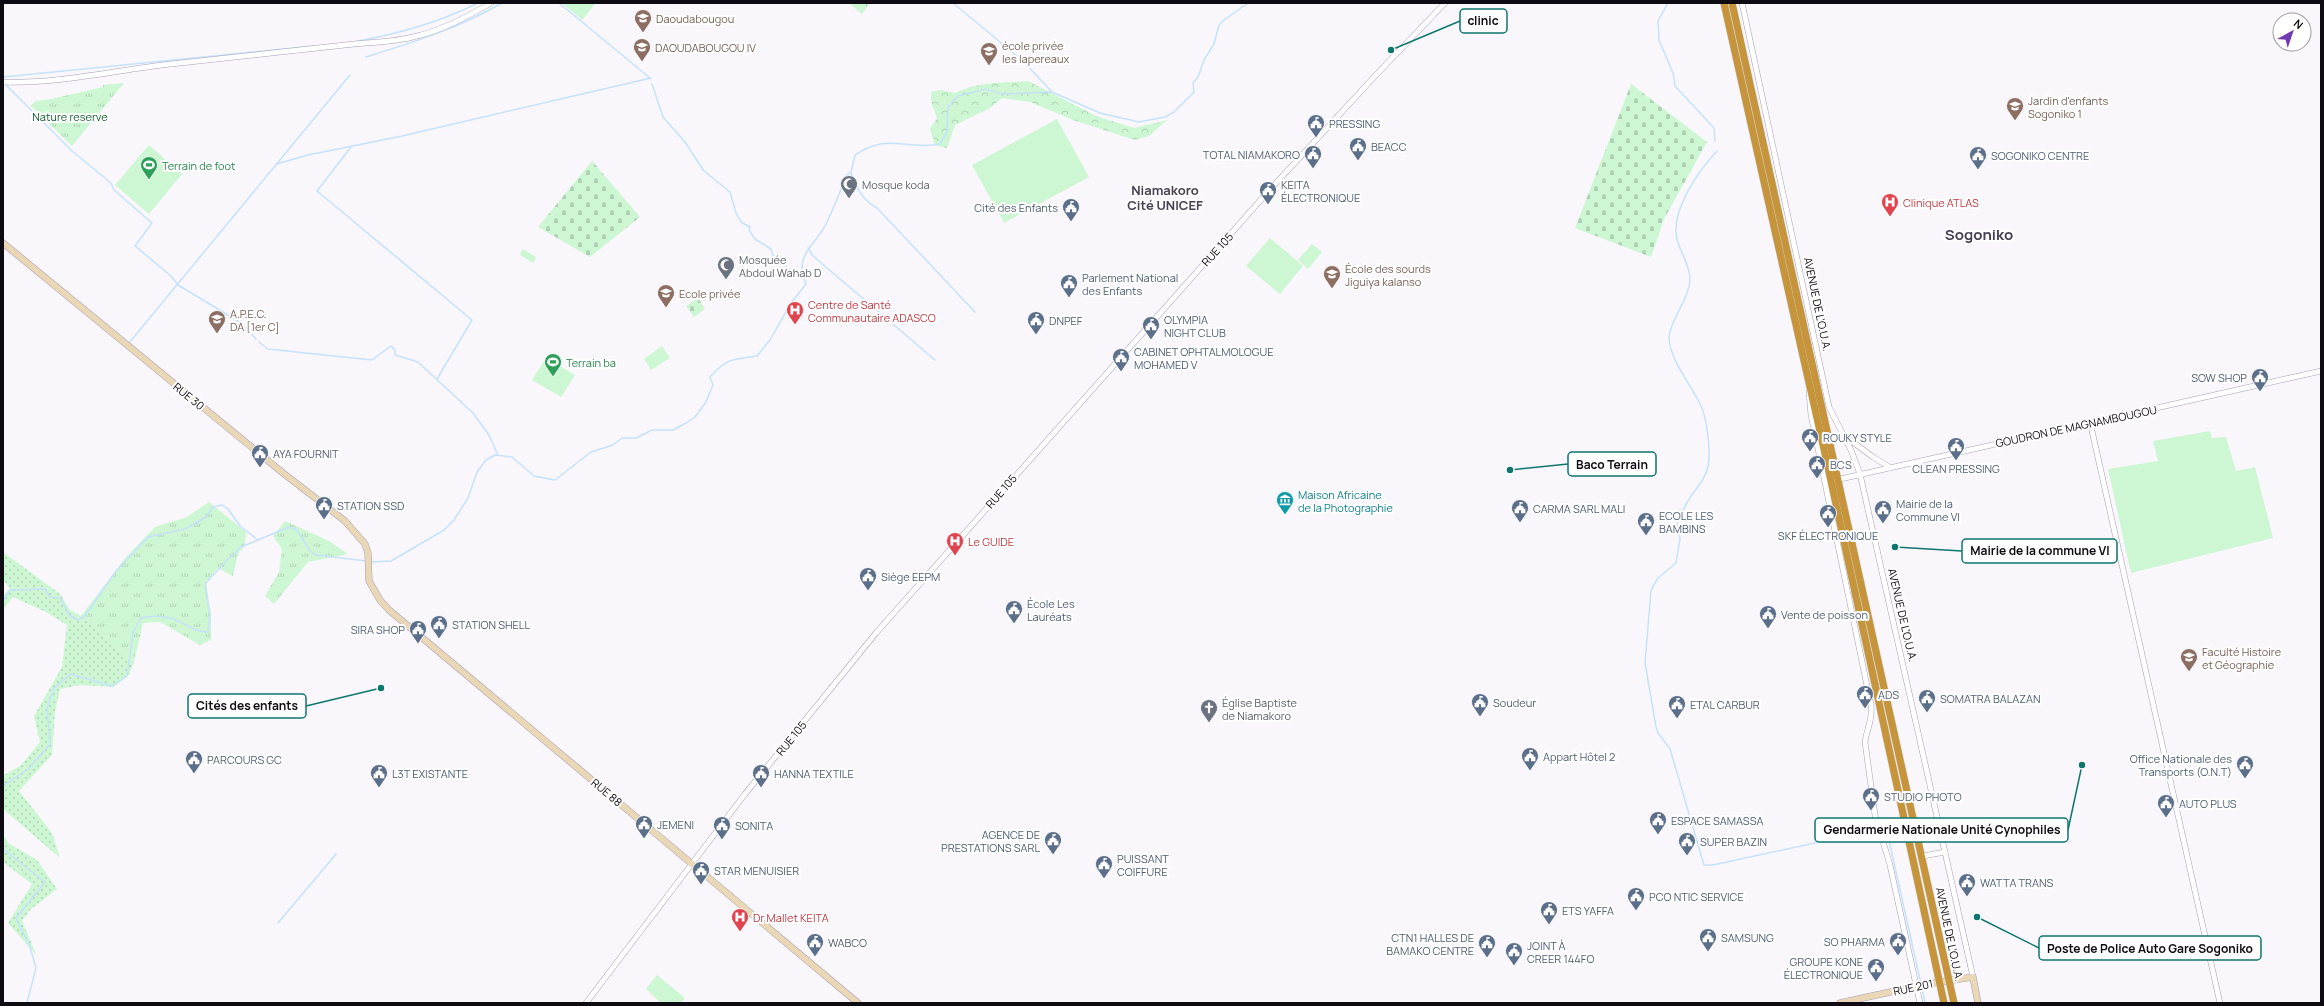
<svg xmlns="http://www.w3.org/2000/svg" width="2324" height="1006" viewBox="0 0 2324 1006" font-family="Manrope,sans-serif">
  <style>
    .grass { fill: url(#grass-dots) }
    .forest { fill: url(#forest-crowns) }
    .cemetery { fill: url(#cemetery-stones) }
    .park { fill: url(#park-tufts) }
    .pitch { fill: #cdf6d3 }
    .lines { fill: none; stroke-linecap: round; stroke-linejoin: round }
    .stream { stroke: #c5e2fd; stroke-width: 1.5 }
    .tertiary-casing { stroke: #a89fb6; stroke-width: 6 }
    .secondary-casing { stroke: #a89fb6; stroke-width: 7 }
    .trunk-casing { stroke: #d4d3d5; stroke-width: 8 }
    .tertiary { stroke: #fff; stroke-width: 5 }
    .secondary { stroke: #e9d7b5; stroke-width: 6 }
    .trunk { stroke: #c6943a; stroke-width: 7 }
    .labels { text-anchor: middle; dominant-baseline: central; stroke-width: 4; stroke-linejoin: round; paint-order: stroke }
    .education-label { font-size: 11px; fill: #785e54; stroke: #fff; text-anchor: start }
    .park-label { font-size: 11px; fill: #125f2c; stroke: #fff }
    .service-label { font-size: 11px; fill: #4e5e75; stroke: #fff; text-anchor: start }
    .leisure-label { font-size: 11px; fill: #27864d; stroke: #fff; text-anchor: start }
    .worship-label { font-size: 11px; fill: #5b616d; stroke: #fff; text-anchor: start }
    .health-label { font-size: 11px; fill: #be3a42; stroke: #fff; text-anchor: start }
    .street-label { font-size: 11px; fill: #0f0b13; stroke: #fff }
    .culture-label { font-size: 11px; fill: #0d838f; stroke: #fff; text-anchor: start }
    .quarter-label { font-size: 13px; font-weight: bold; fill: #494155; stroke: #fff }
    .district-label { font-size: 15px; font-weight: bold; fill: #494155; stroke: #fff }
    .leader { fill: none; stroke: #0f766e; stroke-width: 1.5 }
    .callout-dot { fill: #0f766e; stroke: #fff; stroke-width: 1.5 }
    .callout { fill: #fff; stroke: #0f766e; stroke-width: 1.5 }
    .callout-label { font-size: 12px; text-anchor: middle; font-weight: bold; fill: #0f0b13 }
  </style>
  <defs>
    <pattern id="grass-dots" width="8" height="8" patternUnits="userSpaceOnUse"><rect width="8" height="8" fill="#cdf6d3"/><path d="M2 2h.1M6 6h.1" fill="none" stroke="#afd2b4" stroke-width="1.8" stroke-linecap="round"/></pattern>
    <pattern id="forest-crowns" width="20" height="18" patternUnits="userSpaceOnUse"><rect width="20" height="18" fill="#cdf6d3"/><path d="M2 6a3 3 0 1 1 6 0M12 15a3 3 0 1 1 6 0" fill="none" stroke="#afd2b4"/></pattern>
    <pattern id="cemetery-stones" width="16" height="16" patternUnits="userSpaceOnUse"><rect width="16" height="16" fill="#cdf6d3"/><path d="M2 7V4a2 2 0 0 1 4 0v3zM10 15v-3a2 2 0 0 1 4 0v3z" fill="#afd2b4"/></pattern>
    <pattern id="park-tufts" width="24" height="20" patternUnits="userSpaceOnUse"><rect width="24" height="20" fill="#cdf6d3"/><path d="M3 7l-1-3M5 7V3M7 7l1-3M15 17l-1-3M17 17v-4M19 17l1-3" fill="none" stroke="#afd2b4"/></pattern>
  </defs>
  <rect width="100%" height="100%" fill="#f9f7fc"/>
  <g class="grass">
    <polygon points="3,552 60,594 70,610 81,616 134,662 129,675 114,687 80,685 60,689 55,712 52,755 19,791 52,833 60,858 3,809 3,776 21,765 40,742 34,716 62,667 67,625 46,612 13,597 3,609 3,596 10,588 3,580"/>
    <polygon points="3,834 8,843 37,860 57,889 31,909 22,921 37,956 8,923 32,884 3,862"/>
  </g>
  <path class="forest" d="M 1028,81 L 1096,116 L 1134,128 L 1167,120 L 1149,136 L 1135,140 L 1073,120 L 1030,102 L 1002,98 L 990,108 L 955,125 L 947,148 L 935,145 L 930,129 L 937,118 L 931,101 L 931,92 L 941,90 L 955,93 C 978,81 1003,83 1028,81 Z"/>
  <g class="cemetery">
    <polygon points="1631,84 1707,142 1664,219 1651,257 1575,228"/>
    <polygon points="592,161 640,217 590,257 538,227"/>
    <polygon points="698,298 705,309 694,317 686,306"/>
  </g>
  <g class="park">
    <polygon points="849,3 870,3 862,14"/>
    <polygon points="124,83 72,146 31,106 35,101 51,99 103,87 103,85"/>
    <polygon points="209,502 246,532 245,545 238,554 233,576 218,568 206,582 211,616 211,640 200,645 160,622 143,623 134,662 81,616 126,557 155,527 187,517"/>
    <polygon points="285,521 329,541 348,554 308,562 274,604 265,596 279,572 282,549 273,536"/>
  </g>
  <g class="pitch">
    <polygon points="562,3 596,3 582,20"/>
    <polygon points="1057,119 1089,177 1004,223 972,165"/>
    <polygon points="149,145 182,174 149,214 115,185"/>
    <polygon points="1270,238 1303,266 1280,294 1246,266"/>
    <polygon points="1312,244 1322,252 1308,269 1298,260"/>
    <polygon points="523,249 536,257 533,263 520,255"/>
    <polygon points="662,346 670,358 651,370 644,359"/>
    <polygon points="546,358 575,375 561,397 532,380"/>
    <polygon points="2210,431 2212,438 2226,437 2236,471 2255,467 2273,538 2131,573 2108,469 2158,461 2153,441"/>
    <polygon points="657,975 685,998 681,1003 658,1003 659,1001 646,989"/>
  </g>
  <g class="lines">
    <g class="stream">
      <polyline points="559,3 650,78"/>
      <polyline points="953,3 1023,61 1052,92"/>
      <polyline points="1668,3 1658,21 1659,40 1673,73 1675,86 1714,128 1715,141"/>
      <path d="M 354,42 C 400,33 435,24 478,3"/>
      <path d="M 366,57 C 414,42 459,28 502,3"/>
      <polyline points="3,77 313,46"/>
      <polyline points="652,84 663,117 685,142 704,171 730,192 736,213 741,222 750,227 749,230 755,239 771,249 773,256 786,259 786,268 789,274 801,274"/>
      <polyline points="7,86 72,151 111,183 114,190 152,223 135,246 171,276 178,285 241,323 256,339"/>
      <polyline points="351,147 317,191 472,320 437,379"/>
      <path d="M 1717,151 C 1699,170 1670,211 1677,239 C 1680,252 1690,265 1690,279 C 1689,300 1669,322 1669,338 C 1670,360 1691,385 1700,404 C 1707,417 1711,451 1708,466 C 1705,483 1689,494 1683,511 L 1680,510 L 1677,520 L 1680,539 L 1676,563 L 1658,578 L 1651,590 L 1645,663 L 1656,727 L 1658,733 L 1670,749 L 1704,865 L 1713,865 L 1871,831"/>
      <polyline points="276,164 308,155 402,136 651,78"/>
      <path d="M 851,173 C 857,188 862,200 877,208 L 975,312"/>
      <polyline points="808,248 813,256 935,360"/>
      <polyline points="259,342 268,349 372,360 391,346 395,350 395,355 418,362 473,413 489,435 498,455"/>
      <polyline points="129,343 350,75"/>
      <path d="M 370,562 L 391,561 L 444,530 L 454,520 L 468,498 L 477,472 L 486,460 L 495,455 L 512,457 L 534,476 L 555,480 L 591,452 L 613,445 L 622,438 L 636,438 L 652,430 L 673,430 L 686,423 L 695,417 L 706,402 L 713,385 L 710,377 C 728,357 733,360 757,356 L 770,340 L 791,303 L 806,284 C 793,255 815,246 826,224 C 834,208 840,191 847,175 L 851,172 L 855,155 C 888,132 906,151 940,144 L 947,132 L 948,107 L 958,96 L 986,89 L 1002,94 L 1052,92 L 1100,113 L 1139,122 L 1165,117 L 1174,112 L 1194,92 L 1193,83 L 1198,77 L 1204,60 L 1214,44 L 1219,25 L 1224,20 L 1248,3"/>
      <polyline points="3,600 11,590 45,589 50,597 60,598 69,615 78,620 84,617 117,570 148,537 185,529 206,517 213,507 222,505 228,509 240,526 258,540"/>
      <path d="M 3,786 L 28,769 L 50,744 L 47,709 L 54,688 L 71,674 L 112,686 L 127,676 L 133,632 L 141,618 C 154,615 166,616 178,621 C 190,626 195,632 208,632 L 210,614 L 205,584 L 230,557 L 241,547 L 289,527 L 297,530 L 310,551 L 316,555 L 366,561"/>
      <polyline points="1886,827 1921,984"/>
      <polyline points="3,849 45,882 16,918 30,947 36,968 27,1003"/>
      <polyline points="278,923 336,854"/>
      <polyline points="1922,987 1925,1003"/>
    </g>
    <defs>
      <g id="tertiary">
        <polyline points="1742,3 1829,407 1851,450 1860,474 1973,977"/>
        <path d="M 3,82 C 60,84 115,70 171,64 C 232,57 293,51 354,44 C 375,42 396,42 417,36 C 443,30 468,16 491,3"/>
        <path d="M 1809,392 L 1811,415 L 1871,705 C 1873,721 1867,727 1865,742 L 1875,815 L 1890,865 L 1920,1003"/>
        <polyline points="2090,422 2220,1003"/>
        <polyline points="1846,437 1873,457 1891,468"/>
        <polyline points="1836,480 2321,371"/>
        <polyline points="1923,856 1945,852"/>
        <polyline points="586,1003 745,794 876,633 1266,194 1375,76 1445,3"/>
      </g>
      <g id="secondary">
        <polyline points="3,243 283,473 345,521 365,544 368,553 369,581 380,600 389,610 858,1003"/>
        <polyline points="1840,1003 1927,984 1973,977 1978,1003"/>
      </g>
      <g id="trunk">
        <polyline points="1724,3 1831,481 1944,1003"/>
        <polyline points="1732,3 1954,1003"/>
      </g>
    </defs>
    <use href="#tertiary" class="tertiary-casing"/>
    <use href="#secondary" class="secondary-casing"/>
    <use href="#trunk" class="trunk-casing"/>
    <use href="#tertiary" class="tertiary"/>
    <use href="#secondary" class="secondary"/>
    <use href="#trunk" class="trunk"/>
  </g>
  <defs>
    <symbol id="school-pin" viewBox="-11 -11 22 30"><path d="M0 17L-7.5 6A9.5 9.5 0 1 1 7.5 6Z" fill="#8d6e63" stroke="#fff"/><path d="M0-5L7-2L0 1L-7-2ZM-4 1L0 2.5L4 1V4Q0 6-4 4Z" fill="#fff"/></symbol>
    <symbol id="civic-pin" viewBox="-11 -11 22 30"><path d="M0 17L-7.5 6A9.5 9.5 0 1 1 7.5 6Z" fill="#5c6f8a" stroke="#fff"/><path d="M-.6-6.5H3V-4.5H.6V-3L4-1V1h2V6H-6V1h2V-1L-.6-3ZM-1.2 2.5V6h2.4V2.5Z" fill="#fff"/></symbol>
    <symbol id="stadium-pin" viewBox="-11 -11 22 30"><path d="M0 17L-7.5 6A9.5 9.5 0 1 1 7.5 6Z" fill="#2e9e5b" stroke="#fff"/><path d="M0-5a6.5 5 0 1 0 0 10a6.5 5 0 1 0 0-10ZM-3.5-1.8h7v3.6h-7Z" fill="#fff"/></symbol>
    <symbol id="mosque-pin" viewBox="-11 -11 22 30"><path d="M0 17L-7.5 6A9.5 9.5 0 1 1 7.5 6Z" fill="#6b7280" stroke="#fff"/><path d="M3.5-4.9A6 6 0 1 0 3.5 4.9A5 5 0 1 1 3.5-4.9Z" fill="#fff"/></symbol>
    <symbol id="hospital-pin" viewBox="-11 -11 22 30"><path d="M0 17L-7.5 6A9.5 9.5 0 1 1 7.5 6Z" fill="#e0444e" stroke="#fff"/><path d="M-5-5h3v3.5h4V-5h3V5h-3V1.5h-4V5h-3Z" fill="#fff"/></symbol>
    <symbol id="museum-pin" viewBox="-11 -11 22 30"><path d="M0 17L-7.5 6A9.5 9.5 0 1 1 7.5 6Z" fill="#0f9aa8" stroke="#fff"/><path d="M0-6L6-3V-2H-6V-3ZM-5-1h2V3h-2ZM-1-1h2V3h-2ZM3-1h2V3H3ZM-6 4H6V6H-6Z" fill="#fff"/></symbol>
    <symbol id="university-pin" viewBox="-11 -11 22 30"><path d="M0 17L-7.5 6A9.5 9.5 0 1 1 7.5 6Z" fill="#8d6e63" stroke="#fff"/><path d="M0-5L7-2L0 1L-7-2ZM-4 1L0 2.5L4 1V4Q0 6-4 4Z" fill="#fff"/></symbol>
    <symbol id="church-pin" viewBox="-11 -11 22 30"><path d="M0 17L-7.5 6A9.5 9.5 0 1 1 7.5 6Z" fill="#6b7280" stroke="#fff"/><path d="M-1.2-6h2.4v3.5h3.3v2.4h-3.3V6h-2.4V-.1h-3.3v-2.4h3.3Z" fill="#fff"/></symbol>
  </defs>
  <g fill-rule="evenodd">
    <use href="#school-pin" x="633" y="8" width="20" height="27"/>
    <use href="#school-pin" x="632" y="37" width="20" height="27"/>
    <use href="#school-pin" x="979" y="41" width="20" height="27"/>
    <use href="#school-pin" x="2005" y="96" width="20" height="27"/>
    <use href="#civic-pin" x="1306" y="113" width="20" height="27"/>
    <use href="#civic-pin" x="1348" y="136" width="20" height="27"/>
    <use href="#civic-pin" x="1303" y="144" width="20" height="27"/>
    <use href="#civic-pin" x="1968" y="145" width="20" height="27"/>
    <use href="#stadium-pin" x="139" y="155" width="20" height="27"/>
    <use href="#mosque-pin" x="839" y="174" width="20" height="27"/>
    <use href="#civic-pin" x="1258" y="180" width="20" height="27"/>
    <use href="#hospital-pin" x="1880" y="192" width="20" height="27"/>
    <use href="#civic-pin" x="1061" y="197" width="20" height="27"/>
    <use href="#mosque-pin" x="716" y="255" width="20" height="27"/>
    <use href="#school-pin" x="1322" y="264" width="20" height="27"/>
    <use href="#civic-pin" x="1059" y="273" width="20" height="27"/>
    <use href="#school-pin" x="656" y="283" width="20" height="27"/>
    <use href="#hospital-pin" x="785" y="300" width="20" height="27"/>
    <use href="#school-pin" x="207" y="309" width="20" height="27"/>
    <use href="#civic-pin" x="1026" y="310" width="20" height="27"/>
    <use href="#civic-pin" x="1141" y="315" width="20" height="27"/>
    <use href="#civic-pin" x="1111" y="347" width="20" height="27"/>
    <use href="#stadium-pin" x="543" y="352" width="20" height="27"/>
    <use href="#civic-pin" x="2250" y="367" width="20" height="27"/>
    <use href="#civic-pin" x="1800" y="427" width="20" height="27"/>
    <use href="#civic-pin" x="1946" y="436" width="20" height="27"/>
    <use href="#civic-pin" x="250" y="443" width="20" height="27"/>
    <use href="#civic-pin" x="1807" y="454" width="20" height="27"/>
    <use href="#museum-pin" x="1275" y="490" width="20" height="27"/>
    <use href="#civic-pin" x="314" y="495" width="20" height="27"/>
    <use href="#civic-pin" x="1510" y="498" width="20" height="27"/>
    <use href="#civic-pin" x="1873" y="499" width="20" height="27"/>
    <use href="#civic-pin" x="1818" y="503" width="20" height="27"/>
    <use href="#civic-pin" x="1636" y="511" width="20" height="27"/>
    <use href="#hospital-pin" x="945" y="531" width="20" height="27"/>
    <use href="#civic-pin" x="858" y="566" width="20" height="27"/>
    <use href="#civic-pin" x="1004" y="599" width="20" height="27"/>
    <use href="#civic-pin" x="1758" y="604" width="20" height="27"/>
    <use href="#civic-pin" x="429" y="614" width="20" height="27"/>
    <use href="#civic-pin" x="408" y="619" width="20" height="27"/>
    <use href="#university-pin" x="2179" y="647" width="20" height="27"/>
    <use href="#civic-pin" x="1855" y="684" width="20" height="27"/>
    <use href="#civic-pin" x="1917" y="688" width="20" height="27"/>
    <use href="#civic-pin" x="1470" y="692" width="20" height="27"/>
    <use href="#civic-pin" x="1667" y="694" width="20" height="27"/>
    <use href="#church-pin" x="1199" y="698" width="20" height="27"/>
    <use href="#civic-pin" x="1520" y="746" width="20" height="27"/>
    <use href="#civic-pin" x="184" y="749" width="20" height="27"/>
    <use href="#civic-pin" x="2235" y="754" width="20" height="27"/>
    <use href="#civic-pin" x="369" y="763" width="20" height="27"/>
    <use href="#civic-pin" x="751" y="763" width="20" height="27"/>
    <use href="#civic-pin" x="1861" y="786" width="20" height="27"/>
    <use href="#civic-pin" x="2156" y="793" width="20" height="27"/>
    <use href="#civic-pin" x="1648" y="810" width="20" height="27"/>
    <use href="#civic-pin" x="634" y="814" width="20" height="27"/>
    <use href="#civic-pin" x="712" y="815" width="20" height="27"/>
    <use href="#civic-pin" x="1043" y="830" width="20" height="27"/>
    <use href="#civic-pin" x="1677" y="831" width="20" height="27"/>
    <use href="#civic-pin" x="1094" y="854" width="20" height="27"/>
    <use href="#civic-pin" x="691" y="860" width="20" height="27"/>
    <use href="#civic-pin" x="1957" y="872" width="20" height="27"/>
    <use href="#civic-pin" x="1626" y="886" width="20" height="27"/>
    <use href="#civic-pin" x="1539" y="900" width="20" height="27"/>
    <use href="#hospital-pin" x="730" y="907" width="20" height="27"/>
    <use href="#civic-pin" x="1698" y="927" width="20" height="27"/>
    <use href="#civic-pin" x="1888" y="931" width="20" height="27"/>
    <use href="#civic-pin" x="805" y="932" width="20" height="27"/>
    <use href="#civic-pin" x="1477" y="933" width="20" height="27"/>
    <use href="#civic-pin" x="1504" y="941" width="20" height="27"/>
    <use href="#civic-pin" x="1866" y="957" width="20" height="27"/>
  </g>
  <g class="labels">
    <g class="education-label">
      <text x="656" y="18">Daoudabougou</text>
      <text x="1002" y="45">école privée<tspan x="1002" dy="13">les lapereaux</tspan></text>
      <text x="655" y="47">DAOUDABOUGOU IV</text>
      <text x="2028" y="100">Jardin d'enfants<tspan x="2028" dy="13">Sogoniko 1</tspan></text>
      <text x="1345" y="268">École des sourds<tspan x="1345" dy="13">Jiguiya kalanso</tspan></text>
      <text x="679" y="293">Ecole privée</text>
      <text x="230" y="313">A.P.E.C.<tspan x="230" dy="13">DA [1er C]</tspan></text>
      <text x="2202" y="651">Faculté Histoire<tspan x="2202" dy="13">et Géographie</tspan></text>
    </g>
    <g class="park-label">
      <text x="70" y="116">Nature reserve</text>
    </g>
    <g class="service-label">
      <text x="1329" y="123">PRESSING</text>
      <text x="1371" y="146">BEACC</text>
      <text x="1300" y="154" text-anchor="end">TOTAL NIAMAKORO</text>
      <text x="1991" y="155">SOGONIKO CENTRE</text>
      <text x="1281" y="184">KEITA<tspan x="1281" dy="13">ÉLECTRONIQUE</tspan></text>
      <text x="1058" y="207" text-anchor="end">Cité des Enfants</text>
      <text x="1082" y="277">Parlement National<tspan x="1082" dy="13">des Enfants</tspan></text>
      <text x="1164" y="319">OLYMPIA<tspan x="1164" dy="13">NIGHT CLUB</tspan></text>
      <text x="1049" y="320">DNPEF</text>
      <text x="1134" y="351">CABINET OPHTALMOLOGUE<tspan x="1134" dy="13">MOHAMED V</tspan></text>
      <text x="2247" y="377" text-anchor="end">SOW SHOP</text>
      <text x="1823" y="437">ROUKY STYLE</text>
      <text x="273" y="453">AYA FOURNIT</text>
      <text x="1830" y="464">BCS</text>
      <text x="1956" y="468" text-anchor="middle">CLEAN PRESSING</text>
      <text x="1896" y="503">Mairie de la<tspan x="1896" dy="13">Commune VI</tspan></text>
      <text x="337" y="505">STATION SSD</text>
      <text x="1533" y="508">CARMA SARL MALI</text>
      <text x="1659" y="515">ECOLE LES<tspan x="1659" dy="13">BAMBINS</tspan></text>
      <text x="1828" y="535" text-anchor="middle">SKF ÉLECTRONIQUE</text>
      <text x="881" y="576">Siège EEPM</text>
      <text x="1027" y="603">École Les<tspan x="1027" dy="13">Lauréats</tspan></text>
      <text x="1781" y="614">Vente de poisson</text>
      <text x="452" y="624">STATION SHELL</text>
      <text x="405" y="629" text-anchor="end">SIRA SHOP</text>
      <text x="1878" y="694">ADS</text>
      <text x="1940" y="698">SOMATRA BALAZAN</text>
      <text x="1493" y="702">Soudeur</text>
      <text x="1690" y="704">ETAL CARBUR</text>
      <text x="1543" y="756">Appart Hôtel 2</text>
      <text x="2232" y="758" text-anchor="end">Office Nationale des<tspan x="2232" dy="13">Transports (O.N.T)</tspan></text>
      <text x="207" y="759">PARCOURS GC</text>
      <text x="392" y="773">L3T EXISTANTE</text>
      <text x="774" y="773">HANNA TEXTILE</text>
      <text x="1884" y="796">STUDIO PHOTO</text>
      <text x="2179" y="803">AUTO PLUS</text>
      <text x="1671" y="820">ESPACE SAMASSA</text>
      <text x="657" y="824">JEMENI</text>
      <text x="735" y="825">SONITA</text>
      <text x="1040" y="834" text-anchor="end">AGENCE DE<tspan x="1040" dy="13">PRESTATIONS SARL</tspan></text>
      <text x="1700" y="841">SUPER BAZIN</text>
      <text x="1117" y="858">PUISSANT<tspan x="1117" dy="13">COIFFURE</tspan></text>
      <text x="714" y="870">STAR MENUISIER</text>
      <text x="1980" y="882">WATTA TRANS</text>
      <text x="1649" y="896">PCO NTIC SERVICE</text>
      <text x="1562" y="910">ETS YAFFA</text>
      <text x="1474" y="937" text-anchor="end">CTN1 HALLES DE<tspan x="1474" dy="13">BAMAKO CENTRE</tspan></text>
      <text x="1721" y="937">SAMSUNG</text>
      <text x="1885" y="941" text-anchor="end">SO PHARMA</text>
      <text x="828" y="942">WABCO</text>
      <text x="1527" y="945">JOINT À<tspan x="1527" dy="13">CREER 144FO</tspan></text>
      <text x="1863" y="961" text-anchor="end">GROUPE KONE<tspan x="1863" dy="13">ÉLECTRONIQUE</tspan></text>
    </g>
    <g class="leisure-label">
      <text x="162" y="165">Terrain de foot</text>
      <text x="566" y="362">Terrain ba</text>
    </g>
    <g class="worship-label">
      <text x="862" y="184">Mosque koda</text>
      <text x="739" y="259">Mosquée<tspan x="739" dy="13">Abdoul Wahab D</tspan></text>
      <text x="1222" y="702">Église Baptiste<tspan x="1222" dy="13">de Niamakoro</tspan></text>
    </g>
    <g class="health-label">
      <text x="1903" y="202">Clinique ATLAS</text>
      <text x="808" y="304">Centre de Santé<tspan x="808" dy="13">Communautaire ADASCO</tspan></text>
      <text x="968" y="541">Le GUIDE</text>
      <text x="753" y="917">Dr Mallet KEITA</text>
    </g>
    <g class="street-label">
      <text transform="translate(1217 249) rotate(-48)">RUE 105</text>
      <text transform="translate(1818 304) rotate(78)">AVENUE DE L'O.U.A.</text>
      <text transform="translate(189 396) rotate(39)">RUE 30</text>
      <text transform="translate(2076 426) rotate(-12)">GOUDRON DE MAGNAMBOUGOU</text>
      <text transform="translate(1001 491) rotate(-49)">RUE 105</text>
      <text transform="translate(1903 615) rotate(77)">AVENUE DE L'O.U.A.</text>
      <text transform="translate(791 738) rotate(-51)">RUE 105</text>
      <text transform="translate(607 792) rotate(40)">RUE 88</text>
      <text transform="translate(1950 934) rotate(78)">AVENUE DE L'O.U.A.</text>
      <text transform="translate(1913 987) rotate(-12)">RUE 201</text>
    </g>
    <g class="culture-label">
      <text x="1298" y="494">Maison Africaine<tspan x="1298" dy="13">de la Photographie</tspan></text>
    </g>
    <g class="quarter-label">
      <text x="1165" y="190">Niamakoro<tspan x="1165" dy="15">Cité UNICEF</tspan></text>
    </g>
    <g class="district-label">
      <text x="1979" y="234">Sogoniko</text>
    </g>
  </g>
  <path class="leader" d="M1391 50L1460 21M1510 470L1568 464M1895 547L1962 551M381 688L306 706M2082 765L2068 830M1977 917L2039 948"/>
  <g class="callout-dot">
    <circle cx="1391" cy="50" r="4"/>
    <circle cx="1510" cy="470" r="4"/>
    <circle cx="1895" cy="547" r="4"/>
    <circle cx="381" cy="688" r="4"/>
    <circle cx="2082" cy="765" r="4"/>
    <circle cx="1977" cy="917" r="4"/>
  </g>
  <g class="callout">
    <rect x="1460" y="9" width="47" height="24" rx="4"/>
    <rect x="1568" y="452" width="88" height="24" rx="4"/>
    <rect x="1962" y="539" width="155" height="24" rx="4"/>
    <rect x="188" y="694" width="118" height="24" rx="4"/>
    <rect x="1815" y="818" width="253" height="24" rx="4"/>
    <rect x="2039" y="936" width="222" height="24" rx="4"/>
  </g>
  <g class="callout-label">
    <text x="1483" y="25">clinic</text>
    <text x="1612" y="469">Baco Terrain</text>
    <text x="2040" y="555">Mairie de la commune VI</text>
    <text x="247" y="710">Cités des enfants</text>
    <text x="1942" y="834">Gendarmerie Nationale Unité Cynophiles</text>
    <text x="2150" y="953">Poste de Police Auto Gare Sogoniko</text>
  </g>
  <rect width="2324" height="1006" fill="none" stroke="#0f0b13" stroke-width="8"/>
  <g transform="translate(2292 32) rotate(40)"><circle r="19" fill="#ffffff" stroke="#9f9da1"/>
  <path d="M0-3L7 15L0 10L-7 15Z" fill="#733ab0"/>
  <text y="-6" font-size="11" font-weight="bold" text-anchor="middle" fill="#0f0b13">N</text>
  </g>
</svg>
